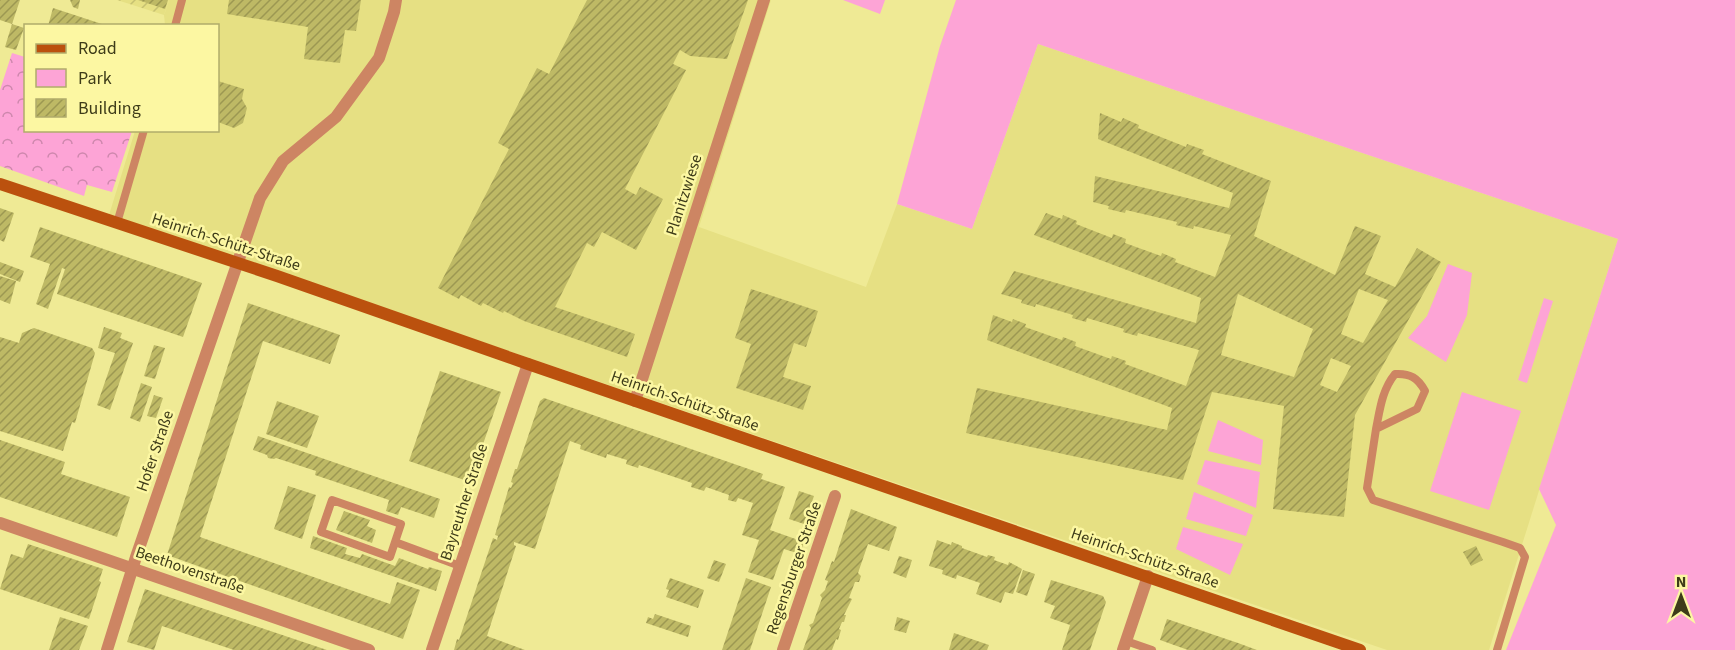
<svg xmlns="http://www.w3.org/2000/svg" width="1735" height="650" viewBox="0 0 1735 650" font-family="'Source Sans 3',sans-serif">
  <style>
    .built { fill: #e6e083 }
    .industrial { fill: url(#industrial-furrows) }
    .green { fill: #fda4d6 }
    .forest { fill: url(#forest-crowns) }
    .building { fill: url(#building-hatch); fill-rule: evenodd }
    .lines { fill: none; stroke-linecap: round; stroke-linejoin: round }
    .lane { stroke: #cd8563; stroke-width: 8 }
    .street { stroke: #cd8563; stroke-width: 12 }
    .secondary { stroke: #bb510e; stroke-width: 12 }
    .labels { text-anchor: middle; dominant-baseline: central; stroke-width: 5; stroke-linejoin: round; paint-order: stroke }
    .street-label { font-size: 16px; fill: #3e3c19; stroke: #fcf7a2 }
  </style>
  <defs>
    <pattern id="industrial-furrows" width="10" height="10" patternUnits="userSpaceOnUse" patternTransform="scale(1.5)"><rect width="10" height="10" fill="#e6e083"/><path d="M-1 1l2-2M0 10L10 0M9 11l2-2" fill="none" stroke="#c6c171"/></pattern>
    <pattern id="forest-crowns" width="20" height="18" patternUnits="userSpaceOnUse" patternTransform="scale(1.5)"><rect width="20" height="18" fill="#fda4d6"/><path d="M2 6a3 3 0 1 1 6 0M12 15a3 3 0 1 1 6 0" fill="none" stroke="#ce87ad"/></pattern>
    <pattern id="building-hatch" width="6" height="6" patternUnits="userSpaceOnUse" patternTransform="scale(1.5)"><rect width="6" height="6" fill="#beb965"/><path d="M-1 1l2-2M0 6l6-6M5 7l2-2" fill="none" stroke="#9c9852"/></pattern>
  </defs>
  <rect width="100%" height="100%" fill="#efea95"/>
  <polygon class="built" points="169,0 771,0 699,227 866,287 897,204 972,229 1038,44 1618,239 1489,650 1387,650 109,215 135,131 218,130 218,26 165,25 164,15"/>
  <polygon class="industrial" points="117,0 169,0 164,15"/>
  <g class="green">
    <polygon points="843,0 885,0 880,14"/>
    <polygon points="956,0 1735,0 1735,650 1506,650 1556,525 1539,489 1618,239 1038,44 972,229 897,204 940,46"/>
    <polygon points="1448,264 1472,273 1467,315 1446,362 1408,338 1427,316"/>
    <polygon points="1544,298 1553,301 1527,383 1518,380"/>
    <polygon points="1462,392 1521,411 1489,510 1430,491"/>
    <polygon points="1218,420 1263,440 1261,465 1208,451"/>
    <polygon points="1205,460 1260,472 1256,508 1197,484"/>
    <polygon points="1194,492 1253,515 1246,536 1186,519"/>
    <polygon points="1183,527 1243,544 1230,575 1176,549"/>
  </g>
  <polygon class="forest" points="12,53 25,57 26,130 132,131 112,192 87,185 84,196 0,166 0,90"/>
  <g class="building">
    <polygon points="0,0 20,0 12,24 0,20"/>
    <polygon points="70,0 80,0 78,9 73,7"/>
    <polygon points="138,0 168,0 165,9"/>
    <polygon points="229,0 361,0 356,31 345,30 340,63 304,59 308,27 227,14"/>
    <polygon points="587,0 748,0 727,59 690,56 680,50 673,64 686,70 625,189 636,195 640,187 663,199 636,250 602,232 594,247 587,243 555,307 635,334 627,357 524,321 504,311 503,313 483,303 481,306 461,295 459,299 438,288 509,149 498,143 537,68 549,74"/>
    <polygon points="53,8 105,25 105,26 48,26"/>
    <polygon points="12,24 24,28 16,50 5,47"/>
    <polygon points="218,81 244,89 242,99 247,108 243,123 234,128 218,122"/>
    <path d="M 1100,113 L 1121,122 L 1123,118 L 1139,125 L 1138,128 L 1186,147 L 1187,144 L 1204,150 L 1202,154 L 1271,181 L 1254,236 L 1335,275 L 1355,226 L 1381,236 L 1365,274 L 1395,287 L 1417,248 L 1441,262 L 1355,415 L 1344,517 L 1273,509 L 1284,406 L 1212,392 L 1183,480 L 966,433 L 977,388 L 1167,430 L 1172,408 L 987,340 L 993,315 L 1012,322 L 1013,319 L 1026,324 L 1025,327 L 1062,340 L 1063,337 L 1076,342 L 1075,346 L 1111,359 L 1112,356 L 1126,361 L 1125,364 L 1186,386 L 1199,350 L 1138,333 L 1137,336 L 1123,332 L 1124,329 L 1087,318 L 1086,322 L 1072,318 L 1073,315 L 1036,304 L 1035,307 L 1021,303 L 1022,300 L 1001,294 L 1014,271 L 1196,323 L 1201,298 L 1034,235 L 1046,213 L 1062,219 L 1063,215 L 1077,221 L 1076,224 L 1112,238 L 1113,234 L 1126,239 L 1125,243 L 1161,256 L 1162,253 L 1176,259 L 1175,262 L 1215,277 L 1231,235 L 1194,226 L 1193,229 L 1176,225 L 1177,222 L 1126,210 L 1125,213 L 1108,209 L 1109,206 L 1093,202 L 1095,176 L 1229,208 L 1233,193 L 1098,139 ZM 1359,289 L 1388,300 L 1363,343 L 1341,334 ZM 1238,294 L 1313,329 L 1294,377 L 1221,355 ZM 1331,358 L 1351,366 L 1337,392 L 1320,385 Z"/>
    <polygon points="0,208 14,213 4,242 0,240"/>
    <polygon points="40,227 202,283 183,337 57,294 65,269 62,268 48,309 36,304 50,264 30,257"/>
    <polygon points="0,262 24,271 20,282 0,274"/>
    <polygon points="0,276 16,281 10,304 0,300"/>
    <polygon points="751,289 818,311 806,347 794,343 783,377 811,386 803,410 736,388 751,344 735,338"/>
    <polygon points="248,303 340,335 330,364 263,341 200,537 390,604 397,582 420,590 403,639 167,555"/>
    <polygon points="104,327 122,333 120,338 133,343 110,410 97,405 115,353 98,348"/>
    <polygon points="34,328 92,348 95,353 75,423 72,422 63,451 0,431 0,337 19,343 22,333"/>
    <polygon points="154,345 165,348 155,379 144,376"/>
    <polygon points="440,371 501,392 470,482 409,461"/>
    <polygon points="141,383 152,387 140,422 130,418"/>
    <polygon points="154,395 163,398 156,418 147,416"/>
    <polygon points="544,398 763,474 761,479 785,487 770,530 804,542 800,554 784,549 773,580 748,572 759,540 742,535 753,503 738,498 736,502 728,500 729,495 706,487 704,491 691,487 692,483 639,465 638,468 626,464 627,460 607,454 606,458 580,449 581,445 570,441 535,549 514,542 514,545 516,546 487,636 525,650 454,650 457,639 459,640 493,538 497,540 498,536 495,535 509,487 511,488 513,483 511,482 515,469 517,469 540,401"/>
    <polygon points="277,401 319,416 307,448 266,434"/>
    <polygon points="258,436 440,499 434,518 401,507 398,515 386,511 389,500 315,475 316,471 276,458 274,459 268,458 267,455 253,450"/>
    <polygon points="0,440 65,462 61,474 130,497 117,537 0,497"/>
    <polygon points="288,486 316,495 302,539 274,529"/>
    <polygon points="799,491 814,496 804,524 789,519"/>
    <polygon points="851,509 897,527 889,551 868,544 858,573 861,576 859,582 855,582 849,598 852,599 844,615 846,615 844,622 842,622 839,629 841,630 838,640 836,639 832,650 803,650 811,628 809,625 813,623 822,598 820,595 825,590 828,581 825,580 832,561 834,562"/>
    <polygon points="344,511 370,520 367,526 376,530 372,543 336,530"/>
    <polygon points="313,536 347,548 345,554 360,558 362,554 395,566 399,558 428,569 429,567 442,571 436,591 310,548"/>
    <polygon points="937,540 951,545 952,542 962,546 962,548 987,557 988,555 995,557 994,560 1008,565 1009,562 1022,569 1013,594 1005,592 1001,603 976,594 980,583 957,575 956,579 942,574 943,570 929,566"/>
    <polygon points="28,544 103,569 99,581 101,582 89,619 0,589 11,554 23,558"/>
    <polygon points="1476,546 1483,560 1471,566 1463,552"/>
    <polygon points="899,556 912,560 906,578 893,573"/>
    <polygon points="714,560 726,564 719,582 707,578"/>
    <polygon points="1023,570 1035,574 1027,596 1016,592"/>
    <polygon points="670,578 704,590 698,608 666,597 669,590 666,589"/>
    <polygon points="746,578 771,587 750,650 722,650"/>
    <polygon points="1051,580 1103,596 1106,602 1090,650 1062,650 1070,625 1050,618 1055,606 1044,602"/>
    <polygon points="145,589 327,650 234,650 162,626 154,650 127,642"/>
    <polygon points="655,614 691,626 688,637 646,623 648,617 653,619"/>
    <polygon points="60,617 88,626 79,650 49,650"/>
    <polygon points="897,617 910,621 906,633 894,630"/>
    <polygon points="1167,619 1238,643 1257,650 1188,650 1160,640"/>
    <polygon points="954,633 989,645 987,650 949,650"/>
  </g>
  <g class="lines">
    <g class="lane">
      <polyline points="175,26 182,0"/>
      <polyline points="117,223 144,130"/>
      <path d="M 1376,429 C 1380,409 1382,390 1395,374 C 1410,373 1418,378 1425,391 L 1417,409 L 1376,429 L 1367,488 L 1373,500 L 1503,542 L 1520,548 L 1525,557 L 1497,650"/>
      <polyline points="395,542 390,557 321,532 332,500 401,524 395,542 460,566"/>
      <polyline points="1126,641 1152,650"/>
    </g>
    <g class="street">
      <polyline points="635,401 764,0"/>
      <polyline points="0,523 369,650"/>
      <polyline points="107,650 136,557 260,198 283,161 336,117 379,58 394,12 396,0"/>
      <polyline points="432,650 528,364"/>
      <polyline points="783,650 835,496"/>
      <polyline points="1123,650 1148,576"/>
    </g>
    <polyline class="secondary" points="0,184 277,276 528,364 1360,650"/>
  </g>
  <g class="labels">
    <g class="street-label">
      <text transform="translate(684 195) rotate(-72)">Planitzwiese</text>
      <text transform="translate(226 242) rotate(18)">Heinrich-Schütz-Straße</text>
      <text transform="translate(685 401) rotate(19)">Heinrich-Schütz-Straße</text>
      <text transform="translate(155 451) rotate(-71)">Hofer Straße</text>
      <text transform="translate(464 502) rotate(-72)">Bayreuther Straße</text>
      <text transform="translate(1145 558) rotate(19)">Heinrich-Schütz-Straße</text>
      <text transform="translate(794 568) rotate(-71)">Regensburger Straße</text>
      <text transform="translate(190 570) rotate(19)">Beethovenstraße</text>
    </g>
  </g>
  <rect x="24" y="24" width="195" height="108" fill="#fcf7a2" stroke="#b0ac6b" stroke-width="1.5"/>
  <rect x="36" y="44" width="30" height="9" fill="#bb510e" stroke="#b0ac6b" stroke-width="1.5"/>
  <text x="78" y="54" font-size="18" fill="#3e3c19">Road</text>
  <rect x="36" y="69" width="30" height="18" fill="#fda4d6" stroke="#b0ac6b" stroke-width="1.5"/>
  <text x="78" y="84" font-size="18" fill="#3e3c19">Park</text>
  <rect x="36" y="99" width="30" height="18" fill="url(#building-hatch)" stroke="#b0ac6b" stroke-width="1.5"/>
  <text x="78" y="114" font-size="18" fill="#3e3c19">Building</text>
  <g transform="translate(1681 596)" stroke="#fcf7a2" stroke-width="4.5" paint-order="stroke">
  <path d="M0-4.5L10 22L0 15L-10 22Z" fill="#3e3c19"/>
  <text y="-9" font-size="16" font-weight="bold" text-anchor="middle" fill="#3e3c19">N</text>
  </g>
</svg>
